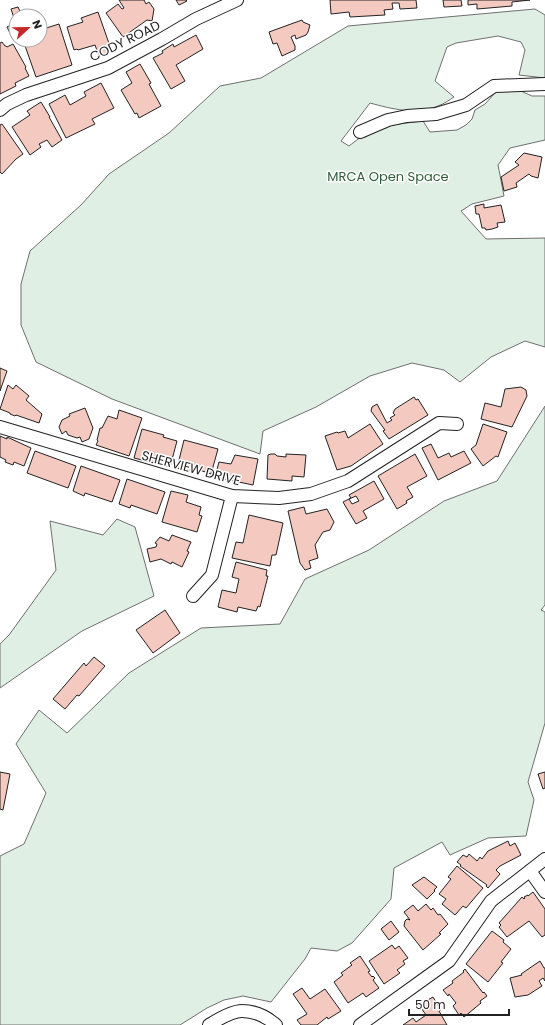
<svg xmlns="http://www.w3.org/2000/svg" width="545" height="1025" viewBox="0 0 545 1025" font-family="Poppins,sans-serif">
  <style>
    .green { fill: #e0efe3; stroke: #6f6f6f }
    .building { fill: #f3c9c0; stroke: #222; fill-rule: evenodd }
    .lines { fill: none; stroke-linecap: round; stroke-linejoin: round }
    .minor-casing { stroke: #222; stroke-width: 14 }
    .minor { stroke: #fff; stroke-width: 12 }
    .labels { text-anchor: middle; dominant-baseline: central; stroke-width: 3; stroke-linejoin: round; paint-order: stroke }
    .street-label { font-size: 13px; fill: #222; stroke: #fff }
    .park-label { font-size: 13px; fill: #2f5e38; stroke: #fff }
  </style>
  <rect width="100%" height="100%" fill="#fff"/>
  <g class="green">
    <path d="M 535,9 L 545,15 L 545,78 L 519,75 L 525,50 L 521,42 L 498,36 L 456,43 L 447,47 L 435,81 L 454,97 C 449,100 444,104 438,106 C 415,115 392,109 370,103 L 341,141 L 349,146 L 362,136 L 366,137 C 372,131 378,127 386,128 L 390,125 L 423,121 L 430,132 L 457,130 L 466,125 L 472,119 L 475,110 L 485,104 L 495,93 L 504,89 L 514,88 L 532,96 L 545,96 L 545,140 L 510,148 L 498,165 L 504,196 L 472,204 L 461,211 L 486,239 L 545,238 L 545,347 L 525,341 L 491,357 L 460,382 L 444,370 L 412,363 L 370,376 L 316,407 L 263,431 L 260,454 L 112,399 L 36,362 L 21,325 L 21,284 L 30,251 L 81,205 L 109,174 L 169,133 L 220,86 L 261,78 L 348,26 Z"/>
    <polygon points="545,406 545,605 541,610 545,612 545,723 528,782 534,800 526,836 488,838 450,855 442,842 394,868 391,899 352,943 337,951 311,948 305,959 271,1002 243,996 224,1000 207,1008 180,1025 0,1025 0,856 24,844 46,793 16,744 39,710 67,733 129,673 201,628 280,624 305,579 369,550 444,501 497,481"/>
    <polygon points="117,519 135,527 154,596 82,631 0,688 0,644 9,635 56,570 50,521 103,535"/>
  </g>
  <g class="building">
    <polygon points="119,0 144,0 146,4 149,2 154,9 152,21 147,20 123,37 106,13 118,4 122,9 124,8"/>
    <polygon points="176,0 186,0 187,1 179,5"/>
    <polygon points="330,0 416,0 417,8 400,9 399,3 392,3 393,9 384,10 385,15 350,17 349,12 331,14"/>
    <polygon points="443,0 461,0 462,6 444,7"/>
    <polygon points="468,0 530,0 512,2 512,6 477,9 477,4 468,5"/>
    <polygon points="18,7 22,16 16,16 16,24 11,9"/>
    <polygon points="98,12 112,52 99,56 95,45 78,50 77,49 74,50 67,27 83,22 81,18"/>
    <polygon points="302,20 303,22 310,25 308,32 306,35 296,39 295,35 291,37 295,46 295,50 282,56 277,43 273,44 269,32"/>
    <polygon points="59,24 72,65 36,77 23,40 40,40 40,30"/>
    <polygon points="11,25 16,33 16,37 13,39 7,27"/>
    <polygon points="196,35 203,49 176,65 185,81 171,89 153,58 163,53 162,51 173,44 174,47"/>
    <polygon points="2,42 5,46 6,46 7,47 13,44 26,67 25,68 29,76 15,83 16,86 0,94 0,43"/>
    <polygon points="140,64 151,83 149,84 161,106 139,118 137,113 135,114 121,90 132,83 126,72"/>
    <polygon points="101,83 114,108 92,119 95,124 66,138 49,104 65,95 70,105 86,96 84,92"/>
    <polygon points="41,102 50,117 49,117 62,140 52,147 47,140 39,144 41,147 30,155 12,127 30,115 27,111"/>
    <polygon points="2,124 23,154 16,159 2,174 0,172 0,125"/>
    <polygon points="524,153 542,157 538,178 531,176 529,174 516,183 517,187 504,191 501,177 519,165 515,162"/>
    <polygon points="484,204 484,208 501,205 505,222 497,223 498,227 492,229 486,230 485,228 482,228 479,214 476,214 475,206"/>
    <polygon points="0,368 7,371 0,391"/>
    <polygon points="8,385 13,389 16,385 29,396 26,400 42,414 39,423 16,415 15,416 10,414 10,413 0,409"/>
    <polygon points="521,387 526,390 527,396 512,427 481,419 485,403 501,407 505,389"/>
    <polygon points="414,397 416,400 418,399 428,415 389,439 383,431 385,430 371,411 372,407 377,404 387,423 392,420 390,418 395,415 393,413 395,409"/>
    <polygon points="85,408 93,428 89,439 82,442 80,437 77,438 68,435 66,431 62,434 59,427 62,420 70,416 69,414"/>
    <polygon points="119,410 142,418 129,456 96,445 98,441 97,440 100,428 102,428 108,416 117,419"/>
    <polygon points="370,424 383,444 351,466 337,470 325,436 337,432 338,433 345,431 348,438"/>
    <polygon points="483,424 507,432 498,457 496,456 483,466 471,449 476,445"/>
    <polygon points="142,429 164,435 163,437 177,441 170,467 134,458"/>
    <polygon points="0,436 7,439 7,437 31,448 24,466 14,462 13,465 5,462 6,460 0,457"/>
    <polygon points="184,440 218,449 211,474 191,467 190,471 177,468"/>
    <polygon points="431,444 438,458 449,453 451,457 464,451 471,463 438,480 422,448"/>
    <polygon points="35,451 76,466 68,488 27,473"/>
    <polygon points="271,454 275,454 277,456 286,457 286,454 306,455 304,477 292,476 292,481 267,479 268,455"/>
    <polygon points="415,454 427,476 407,487 413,497 406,501 407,503 397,509 378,476"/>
    <polygon points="235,455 258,459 253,485 215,477 219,462 231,464"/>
    <polygon points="81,466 120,480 112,502 85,493 84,496 73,491"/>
    <polygon points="127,479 165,492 157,514 131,505 130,508 119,504"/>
    <path d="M 374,481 L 384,499 L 363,511 L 367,518 L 356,524 L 343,502 L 351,498 L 349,495 ZM 356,496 L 359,501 L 352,504 L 349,499 Z"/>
    <polygon points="171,491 188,495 186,502 201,507 199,515 202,516 197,532 162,522"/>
    <polygon points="304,507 306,514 327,509 334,522 330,530 323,532 315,545 318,558 309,561 311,568 305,570 300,563 288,511"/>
    <polygon points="249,515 283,523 276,555 272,555 270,566 232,558 236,542 243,543"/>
    <polygon points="172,535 191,542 187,551 189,552 182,567 172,562 171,564 161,559 150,562 147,549 156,547 157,544 155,543 160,537 169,541"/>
    <polygon points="236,562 267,570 266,576 268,576 260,607 258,606 256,611 238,607 237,612 218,607 222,590 236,593 239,579 232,577"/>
    <polygon points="165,610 180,633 153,653 136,630"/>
    <polygon points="94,657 105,666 79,696 77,695 65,709 53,699 84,663 86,666"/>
    <polygon points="0,772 10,774 3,810 0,809"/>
    <polygon points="545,772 545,788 543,789 538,774"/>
    <polygon points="508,841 510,846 515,843 521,855 500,866 496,870 500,874 488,888 486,886 487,885 460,866 461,865 457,862 463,855 467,857 469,854 477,861 480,857 482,859 488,851"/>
    <polygon points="457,866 483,888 466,908 463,906 455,915 442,904 446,899 439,894 451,879 448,877"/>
    <polygon points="424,877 437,887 434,890 435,891 427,899 412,885"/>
    <polygon points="533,892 545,909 545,935 542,937 529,921 507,937 499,927 501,925 499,923 522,897 524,899 525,898 524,897 528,895 528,896"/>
    <polygon points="426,904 431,910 433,908 438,915 440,914 448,924 439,933 441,934 423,950 404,926 405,921 407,919 410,920 404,912 413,905 418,911"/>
    <polygon points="391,921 399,932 389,940 381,929"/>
    <polygon points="492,931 504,940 503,942 511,949 501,962 503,963 488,982 466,964"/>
    <polygon points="392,945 395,949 399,946 408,958 403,961 405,964 397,970 400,973 384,984 369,961"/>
    <polygon points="360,956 370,971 368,972 372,977 373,976 375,978 373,980 379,988 366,997 363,993 348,1003 334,982 343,975 341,973 352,965 350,963"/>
    <polygon points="540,961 544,968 545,968 545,981 543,978 539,981 542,986 528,995 515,997 510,978 522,975 521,974"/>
    <polygon points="465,969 483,993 484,992 487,996 480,1001 481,1003 464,1017 461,1013 459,1015 453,1006 456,1003 449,994 448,996 443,990 453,983 452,981 464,972 463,971"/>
    <polygon points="302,988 310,999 325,989 341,1011 328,1019 327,1017 317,1025 301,1025 297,1020 307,1014 293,994"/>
    <polygon points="433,997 441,1010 439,1011 447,1025 403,1025 413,1018 416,1022 426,1015 419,1005"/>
  </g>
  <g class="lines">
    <defs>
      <g id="minor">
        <polyline points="0,110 7,104 26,95 108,68 162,39 196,19 237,0"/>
        <polyline points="360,132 388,120 407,116 436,114 466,105 494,86 545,84"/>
        <polyline points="0,427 232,496 279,498 311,494 348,481 439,423 457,424"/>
        <polyline points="193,596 212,575 232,496"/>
        <polyline points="530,871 545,892"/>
        <path d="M 209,1025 C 217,1020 232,1011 242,1011 C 255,1011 267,1017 276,1025"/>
        <polyline points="360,1025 449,961 491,901 545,859"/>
      </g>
    </defs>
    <use href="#minor" class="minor-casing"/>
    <use href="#minor" class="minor"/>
  </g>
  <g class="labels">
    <g class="street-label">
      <text transform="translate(125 41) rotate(-26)">CODY ROAD</text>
      <text transform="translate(191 468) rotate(15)">SHERVIEW DRIVE</text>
    </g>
    <g class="park-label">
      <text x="388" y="176">MRCA Open Space</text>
    </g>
  </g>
  <g transform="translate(28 28) rotate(68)"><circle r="19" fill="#ffffff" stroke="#a7a7a7"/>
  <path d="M0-3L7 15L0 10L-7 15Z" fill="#c62828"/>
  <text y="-6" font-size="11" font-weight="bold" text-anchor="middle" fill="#222222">N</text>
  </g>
  <path d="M409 1009v6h100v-6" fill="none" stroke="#222222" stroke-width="2"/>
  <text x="415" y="1009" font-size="12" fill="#222222" stroke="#ffffff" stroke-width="3" paint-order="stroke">50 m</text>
</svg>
